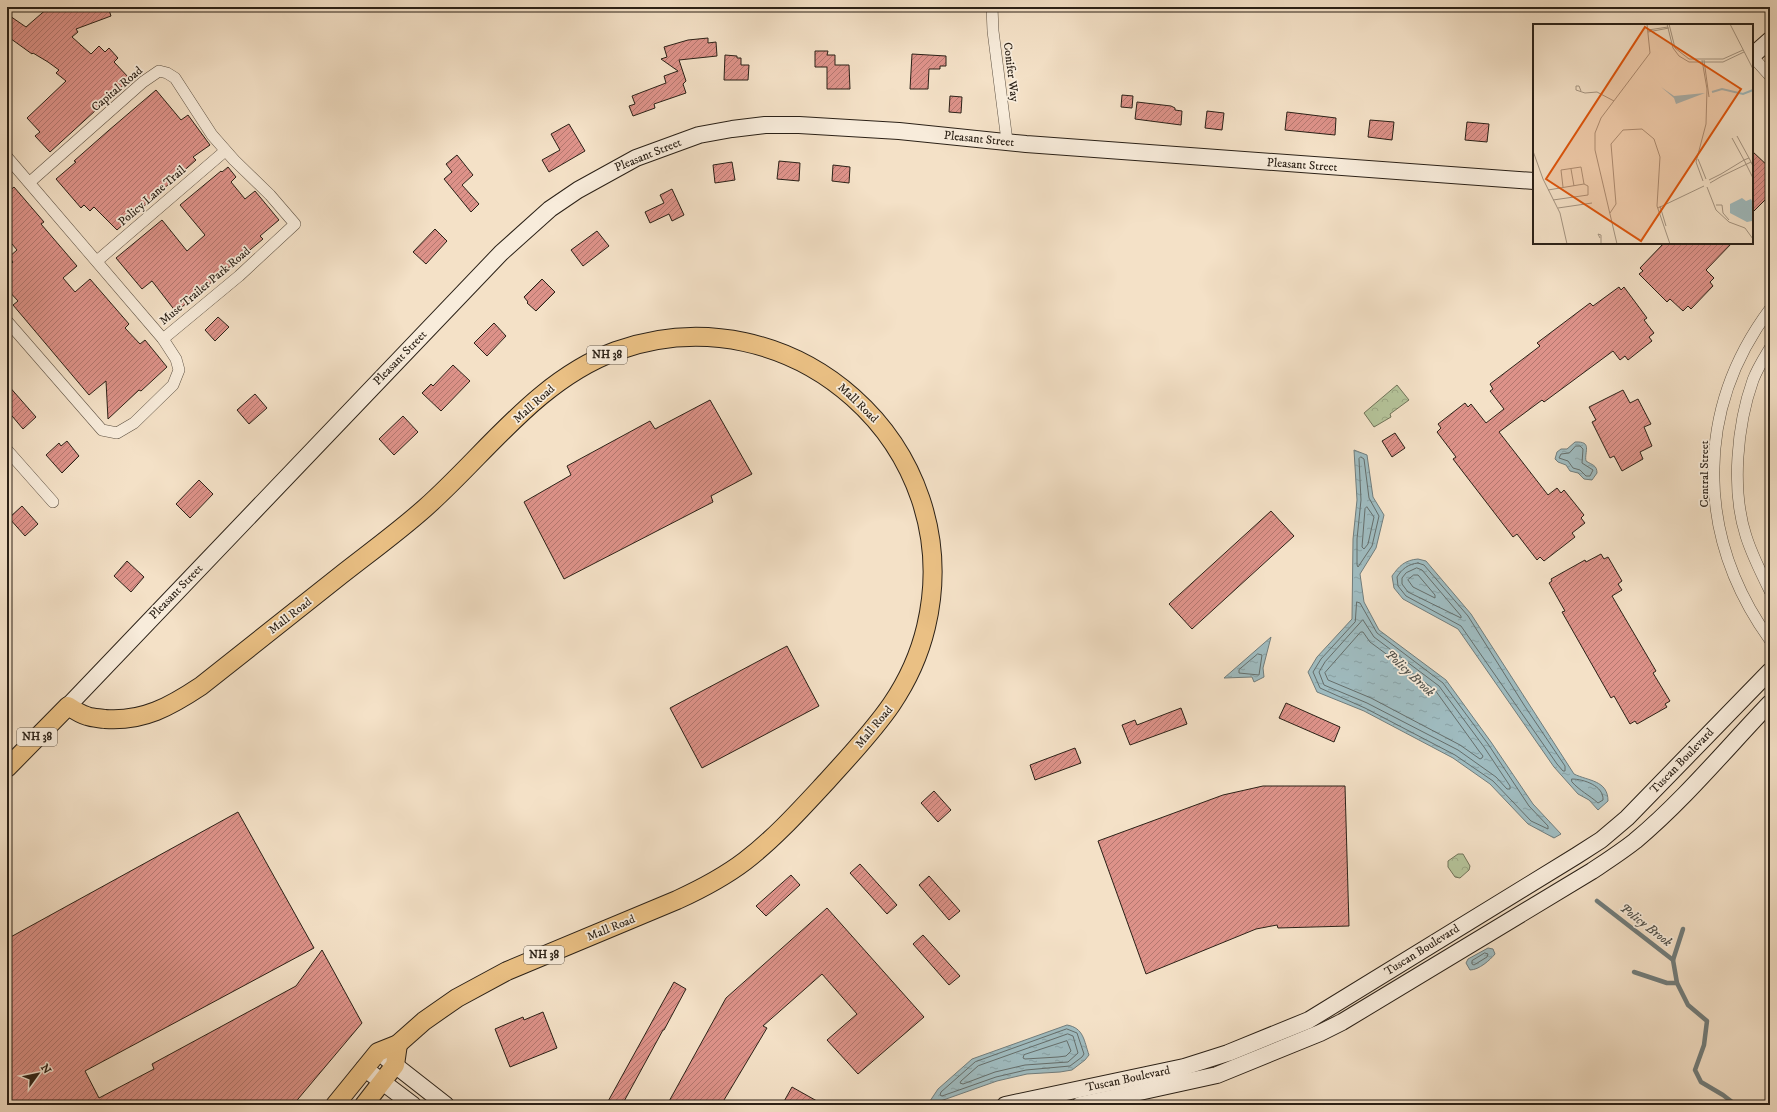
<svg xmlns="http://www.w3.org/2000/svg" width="1777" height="1112" viewBox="0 0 1777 1112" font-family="'IM FELL DW Pica',serif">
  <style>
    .forest { fill: url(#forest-crowns); stroke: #707258 }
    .water { fill: url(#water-ripples); stroke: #717d7c }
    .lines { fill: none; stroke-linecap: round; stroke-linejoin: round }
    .shore { stroke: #656e6b; stroke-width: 1 }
    .stream { stroke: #717d7c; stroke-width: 4.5 }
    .building { fill: url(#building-hatch); stroke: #2b2117 }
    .minor-casing { stroke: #5d5143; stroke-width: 12 }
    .secondary-casing { stroke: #2b2117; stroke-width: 18 }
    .primary-casing { stroke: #2b2117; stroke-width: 20 }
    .minor { stroke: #f8ecdb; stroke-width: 11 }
    .secondary { stroke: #f8ecdb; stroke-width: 16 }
    .primary { stroke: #eac084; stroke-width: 18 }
    .labels { text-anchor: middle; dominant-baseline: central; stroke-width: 3.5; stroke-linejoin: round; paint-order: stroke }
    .shield { fill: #f8ecdb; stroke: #685e52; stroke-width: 1 }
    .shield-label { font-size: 11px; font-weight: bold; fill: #2b2117 }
    .street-label { font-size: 12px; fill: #2b2117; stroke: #f8ecdb }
    .water-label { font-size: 13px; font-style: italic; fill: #4e4f49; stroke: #f8ecdb }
    .inset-river { fill: none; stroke: #9fbbbf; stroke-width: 2 }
    .inset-road { fill: none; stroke: #a49481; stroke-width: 1 }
    .view { fill: #df560d; fill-opacity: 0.15; stroke: #df560d; stroke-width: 2 }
    .inset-edge { fill: none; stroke: #2b2117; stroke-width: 2 }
  </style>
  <defs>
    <pattern id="forest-crowns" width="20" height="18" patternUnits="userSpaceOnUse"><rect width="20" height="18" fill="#b5c49a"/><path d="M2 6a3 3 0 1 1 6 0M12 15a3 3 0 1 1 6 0" fill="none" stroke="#9ca884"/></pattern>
    <pattern id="water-ripples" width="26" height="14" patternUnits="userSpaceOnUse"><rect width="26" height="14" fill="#9fbbbf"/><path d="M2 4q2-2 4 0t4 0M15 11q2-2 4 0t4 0" fill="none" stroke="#89a0a3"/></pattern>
    <pattern id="building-hatch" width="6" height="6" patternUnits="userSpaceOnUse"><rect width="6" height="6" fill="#dd9289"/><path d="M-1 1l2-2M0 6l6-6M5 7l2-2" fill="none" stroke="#b3776f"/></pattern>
  </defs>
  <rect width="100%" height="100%" fill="#f4e1c7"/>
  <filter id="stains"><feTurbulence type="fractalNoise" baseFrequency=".005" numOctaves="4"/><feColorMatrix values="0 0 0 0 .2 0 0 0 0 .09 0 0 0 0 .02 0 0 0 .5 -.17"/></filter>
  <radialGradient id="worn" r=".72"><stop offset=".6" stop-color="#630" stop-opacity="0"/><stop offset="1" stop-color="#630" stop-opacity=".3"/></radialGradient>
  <g class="forest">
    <polygon points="1397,385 1409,400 1390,414 1391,417 1374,427 1364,413"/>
    <polygon points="1458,854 1463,854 1470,866 1469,870 1460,878 1455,877 1448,867 1448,861"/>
  </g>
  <g class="water">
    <path d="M 1575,442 C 1593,441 1584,452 1586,461 C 1592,465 1597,465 1597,473 L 1592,480 L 1584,479 L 1578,473 L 1570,471 L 1566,465 L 1558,462 L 1555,459 L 1557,452 L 1561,449 L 1567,449 Z"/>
    <polygon points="1354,450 1367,455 1373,497 1384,515 1376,548 1360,574 1364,602 1379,630 1446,680 1491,742 1533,804 1561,834 1554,838 1528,824 1490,784 1453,758 1364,711 1317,692 1308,672 1317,657 1352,619 1353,539 1357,500"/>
    <path d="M 1418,559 L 1426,561 L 1471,614 L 1574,774 C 1588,781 1608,780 1608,801 L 1598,810 L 1589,800 L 1578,794 L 1554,767 L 1458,629 L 1403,599 L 1394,588 L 1392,576 C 1399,566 1405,560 1418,559 Z"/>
    <polygon points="1271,637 1263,668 1264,677 1254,682 1252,677 1224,678"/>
    <path d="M 1488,948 L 1493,949 L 1495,954 C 1490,960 1479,970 1470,970 L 1466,963 L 1468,959 Z"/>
    <path d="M 1067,1025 C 1084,1028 1084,1041 1089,1055 L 1085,1060 L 1072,1070 L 1060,1072 L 1027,1074 L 997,1081 L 932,1104 L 930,1101 L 938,1089 L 972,1059 Z"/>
  </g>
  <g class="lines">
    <g class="shore">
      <polygon points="1576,446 1580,446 1583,449 1582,463 1593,470 1590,476 1586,476 1580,470 1573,468 1568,461 1559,458 1561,454 1569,453"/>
      <polygon points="1361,457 1364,459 1369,498 1379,516 1372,546 1358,567 1357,565 1357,539 1361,500 1359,459"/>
      <polygon points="1367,507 1374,517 1368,544 1364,549 1362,547 1365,509"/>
      <path d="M 1418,563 L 1424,565 L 1468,616 L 1524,705 L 1565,766 L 1565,771 L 1563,771 L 1557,764 L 1461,626 L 1406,596 L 1398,586 L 1397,577 C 1402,569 1408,564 1418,563 Z"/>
      <polygon points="1417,568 1422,570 1461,616 1461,618 1408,592 1402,584 1402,578 1406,573"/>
      <polygon points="1414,575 1418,575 1435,595 1435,598 1413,587 1408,580"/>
      <polygon points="1357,602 1360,603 1377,633 1443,683 1488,744 1529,806 1548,826 1548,829 1531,821 1493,781 1455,755 1365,708 1320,688 1313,672 1321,659 1355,622"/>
      <polygon points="1363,620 1374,637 1439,686 1484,747 1510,786 1510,789 1507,789 1496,777 1458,750 1367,703 1324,685 1319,672 1325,662"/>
      <polygon points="1361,632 1363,632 1370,642 1435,690 1479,751 1483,756 1482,758 1480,759 1460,745 1371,698 1328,680 1325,673"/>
      <polygon points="1258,654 1262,655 1259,675 1239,673 1239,670"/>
      <path d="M 1572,779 C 1584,779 1604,786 1603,800 L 1598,803 C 1589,795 1580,791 1572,782 Z"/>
      <polygon points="1485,953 1488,954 1487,957 1474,965 1472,964 1472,961"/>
      <polygon points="1067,1029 1077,1033 1084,1054 1082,1057 1070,1066 1026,1070 996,1077 942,1096 940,1095 941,1092 975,1062"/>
      <polygon points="1068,1034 1073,1036 1078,1053 1068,1062 1025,1065 995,1072 963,1084 960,1083 961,1081 978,1066"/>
      <polygon points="1067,1041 1071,1051 1066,1056 1058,1057 1025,1059 1023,1058 1024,1055"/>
    </g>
    <g class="stream">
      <polyline points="1597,901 1673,960 1677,983 1688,1005 1707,1021 1704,1045 1695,1070 1701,1082 1723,1095 1736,1105"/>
      <polyline points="1673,960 1683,929"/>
      <polyline points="1634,972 1667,983 1677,983"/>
    </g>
  </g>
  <g class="building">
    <polygon points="49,7 51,9 54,7 108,7 111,16 76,29 78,32 72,37 91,54 99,46 105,52 109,48 118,58 114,62 130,79 50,152 35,136 40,132 27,118 66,81 56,73 59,70 48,62 33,53 32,54 7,36 7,14 26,27"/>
    <polygon points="708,38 708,43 716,42 717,56 679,60 686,81 683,84 686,93 654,104 655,108 633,116 629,106 635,104 632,96 666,83 664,76 678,71 661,59 667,57 664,47 688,40"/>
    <polygon points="815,51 828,51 827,55 835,55 835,65 849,65 850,89 827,89 827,67 815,67"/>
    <polygon points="912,54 946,56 946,66 940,66 940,69 929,69 928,89 910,89"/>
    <polygon points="725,55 737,56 737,58 741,58 741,65 749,65 748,80 724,80"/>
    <polygon points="156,90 181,120 188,115 210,145 193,157 196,160 117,230 94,207 90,211 84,205 81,208 56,179 76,162 74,161 108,131"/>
    <polygon points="1122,95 1133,96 1132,108 1121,107"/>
    <polygon points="950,96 962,97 961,113 949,112"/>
    <polygon points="1137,102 1171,106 1175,108 1175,110 1182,111 1181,125 1135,119"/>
    <polygon points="1207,111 1224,113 1222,130 1205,128"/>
    <polygon points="1287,112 1336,118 1335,135 1285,130"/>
    <polygon points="1370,120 1394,122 1392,140 1368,137"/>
    <polygon points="1467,122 1489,124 1487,142 1465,140"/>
    <polygon points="569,124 585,151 549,172 542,160 560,150 551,134"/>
    <polygon points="1752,151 1770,168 1770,195 1752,213"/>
    <polygon points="457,155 473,175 462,185 479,204 471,212 444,179 452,172 446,164"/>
    <polygon points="779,161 800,163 799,181 777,179"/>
    <polygon points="732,162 735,180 715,183 713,165"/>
    <polygon points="833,165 850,167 849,183 832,181"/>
    <polygon points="228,167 236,177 231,182 245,199 255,191 279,220 260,236 263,239 176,312 152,281 142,289 116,258 162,220 187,251 205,235 180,205 221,171 222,172"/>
    <polygon points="14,187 44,222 41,224 77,266 63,278 75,292 90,279 129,324 125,328 140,344 145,340 167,367 141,391 139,390 108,419 106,381 89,395 13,305 18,301 7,289 7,268 13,262 9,257 17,250 7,238 7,193"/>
    <polygon points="672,189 684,215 672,221 669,214 650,223 645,212 664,203 660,195"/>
    <polygon points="435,229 447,241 426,264 413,252"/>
    <polygon points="597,231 609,246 583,266 571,250"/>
    <polygon points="1664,243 1732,243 1706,270 1714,278 1710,282 1713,286 1691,309 1688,306 1683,311 1670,299 1667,302 1639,274 1643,271 1640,268"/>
    <polygon points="542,279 555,292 536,311 527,303 528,302 524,297"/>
    <polygon points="1619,287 1621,290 1624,287 1647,318 1644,320 1654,333 1649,337 1652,341 1628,360 1625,356 1620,360 1613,351 1544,402 1542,400 1499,432 1548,495 1557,488 1561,493 1564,490 1584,515 1581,518 1585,523 1572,533 1575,537 1544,561 1540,557 1537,560 1517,534 1513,537 1453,459 1456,457 1437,432 1441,428 1438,424 1465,403 1468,407 1471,404 1486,423 1504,409 1490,391 1493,389 1490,384 1540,346 1537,343 1590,303 1593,306"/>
    <polygon points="218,317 229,327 215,341 205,330"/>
    <polygon points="494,323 506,336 487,356 474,343"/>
    <polygon points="453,365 470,381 441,411 422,393 431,384 433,386"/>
    <polygon points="7,384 36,417 23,429 7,410"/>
    <polygon points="1623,390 1630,403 1638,399 1651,424 1644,427 1652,446 1640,452 1643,459 1622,471 1614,456 1610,458 1592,422 1596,420 1589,407"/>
    <polygon points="255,394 267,408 249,424 237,410"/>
    <polygon points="710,400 752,474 711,496 713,502 564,579 524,502 571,475 567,466 650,421 655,429"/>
    <polygon points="403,416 418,432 394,455 379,439"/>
    <polygon points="1395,433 1405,448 1392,457 1382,441"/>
    <polygon points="67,441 79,456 62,473 46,455 59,443 61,446"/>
    <polygon points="199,480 213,494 190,518 176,504"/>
    <polygon points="22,506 38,524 25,536 9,518"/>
    <polygon points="1271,511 1294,536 1192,629 1169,604"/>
    <polygon points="1601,554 1604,559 1608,557 1622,581 1618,584 1622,590 1612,596 1656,671 1653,673 1670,701 1665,704 1667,707 1637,724 1635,721 1630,724 1614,696 1611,698 1562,612 1565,611 1549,583 1552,581 1551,579 1585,560 1586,562"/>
    <polygon points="127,561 144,577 131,592 114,576"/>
    <polygon points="787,646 819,706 702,768 670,708"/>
    <polygon points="1286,703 1340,727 1334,742 1279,718"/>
    <polygon points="1181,708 1187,724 1130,745 1122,725 1135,720 1137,725"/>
    <polygon points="1075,748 1081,763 1035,780 1030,765"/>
    <polygon points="1263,786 1345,786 1349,926 1278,928 1277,925 1256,929 1146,974 1098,841 1223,795"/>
    <polygon points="934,791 951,810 938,822 921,803"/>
    <polygon points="238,812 314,948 85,1071 99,1098 154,1069 152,1064 296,986 322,950 362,1023 293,1105 7,1105 7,939"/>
    <polygon points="860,864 897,905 887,914 850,873"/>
    <polygon points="791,875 800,885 766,916 756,906"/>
    <polygon points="929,876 960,911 949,920 919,885"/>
    <polygon points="827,908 924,1017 858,1074 827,1040 857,1014 822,974 763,1026 767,1028 721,1105 667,1105 726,998"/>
    <polygon points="923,935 960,976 949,985 913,944"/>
    <polygon points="674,982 686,989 664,1030 663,1030 622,1105 606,1105"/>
    <polygon points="543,1012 557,1048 510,1067 495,1029 523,1017 524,1020"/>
    <polygon points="792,1087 824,1105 782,1105"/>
  </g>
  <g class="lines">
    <defs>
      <g id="minor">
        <polyline points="992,7 993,31 1007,141"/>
        <polyline points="1752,56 1770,76"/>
        <polyline points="7,157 163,339 239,276 295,224 270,195 234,160 212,135 175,78 167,73 159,71 143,82 30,182"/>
        <polyline points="97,261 225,151"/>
        <path d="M 1770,309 C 1694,411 1696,537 1770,640"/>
        <polyline points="7,321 102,430 117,433 134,423 173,385 179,370 176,359 163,339"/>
        <path d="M 1770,348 C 1764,358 1757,369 1753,380 C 1737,425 1731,490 1746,536 C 1752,555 1761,573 1770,591"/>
        <polyline points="7,450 53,502"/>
      </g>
      <g id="secondary">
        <polyline points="1752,56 1770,40"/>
        <polyline points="68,706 501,253 550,209 578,190 636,158 699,135 732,129 765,125 799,125 899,131 1026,144 1534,181"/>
        <polyline points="386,1058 446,1105"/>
        <polyline points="364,1068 413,1105"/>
        <polyline points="1005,1105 1184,1067 1228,1053 1309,1020 1576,856 1601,840 1627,818 1770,671"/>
        <path d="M 1080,1105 L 1217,1075 L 1320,1033 L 1342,1022 L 1592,871 C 1607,861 1621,852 1635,841 C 1684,800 1726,749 1770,703"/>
      </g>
      <g id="primary">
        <path d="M 7,768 L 68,706 C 74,710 80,714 87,716 C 92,718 99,718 105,719 C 143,722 171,706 201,686 C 248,649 295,612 341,575 C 369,553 398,532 425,508 C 486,454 537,380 616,351 C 792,288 969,446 926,627 C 910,694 871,732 827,781 C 801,809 775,838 745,861 C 724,877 701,889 677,900 L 507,971 L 457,998 L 424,1021 L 398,1044 L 378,1052 L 335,1105"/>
        <polyline points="364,1105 395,1065 398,1044"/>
      </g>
    </defs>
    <use href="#minor" class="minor-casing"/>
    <use href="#secondary" class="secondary-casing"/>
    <use href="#primary" class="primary-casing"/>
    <use href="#minor" class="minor"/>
    <use href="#secondary" class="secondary"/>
    <use href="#primary" class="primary"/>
  </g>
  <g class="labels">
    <g class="shield">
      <rect x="587" y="346" width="40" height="18" rx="3"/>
      <rect x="17" y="728" width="40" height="18" rx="3"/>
      <rect x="524" y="946" width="40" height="18" rx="3"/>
    </g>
    <g class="shield-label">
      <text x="607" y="355">NH 38</text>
      <text x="37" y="737">NH 38</text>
      <text x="544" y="955">NH 38</text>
    </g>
    <g class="street-label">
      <text transform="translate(1011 72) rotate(83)">Conifer Way</text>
      <text transform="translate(117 89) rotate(-40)">Capital Road</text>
      <text transform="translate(979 139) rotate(6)">Pleasant Street</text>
      <text transform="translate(648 155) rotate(-22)">Pleasant Street</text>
      <text transform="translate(1302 165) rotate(4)">Pleasant Street</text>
      <text transform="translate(152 196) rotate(-41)">Policy Lane Trail</text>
      <text transform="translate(205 286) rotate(-40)">Muse Trailer Park Road</text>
      <text transform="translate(400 358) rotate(-46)">Pleasant Street</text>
      <text transform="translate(858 403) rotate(44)">Mall Road</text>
      <text transform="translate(534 404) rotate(-42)">Mall Road</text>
      <text transform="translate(1704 474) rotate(-90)">Central Street</text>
      <text transform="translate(176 592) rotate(-46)">Pleasant Street</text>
      <text transform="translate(290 616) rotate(-38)">Mall Road</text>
      <text transform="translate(874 727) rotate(-50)">Mall Road</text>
      <text transform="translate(1682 761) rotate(-46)">Tuscan Boulevard</text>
      <text transform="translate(611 928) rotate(-22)">Mall Road</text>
      <text transform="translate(1422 950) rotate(-32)">Tuscan Boulevard</text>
      <text transform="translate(1128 1079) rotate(-12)">Tuscan Boulevard</text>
    </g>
    <g class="water-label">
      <text transform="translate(1410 673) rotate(43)">Policy Brook</text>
      <text transform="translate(1646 925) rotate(38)">Policy Brook</text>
    </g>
  </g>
  <g transform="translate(1533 24)">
    <rect width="220" height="220" fill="#f4e1c7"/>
    <path d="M 128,63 L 141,72 L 172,69 L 143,80 L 141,74 ZM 209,174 L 213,177 L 218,175 L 220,179 L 219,197 L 214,198 L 197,189 L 197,180 Z" fill="#9fbbbf"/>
    <path class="inset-river" d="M 179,68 L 189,65 L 210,70 L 220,66"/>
    <path class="inset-road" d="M 134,0 L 140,24 L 146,32 L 156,38 L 190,38 L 211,28M 136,0 L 142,24 L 156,35 L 190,35 L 210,26M 197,0 L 220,45M 115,6 L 135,3M 115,8 L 136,4M 169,36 L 174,65 L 173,100 L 163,138 L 170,157M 171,36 L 176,73M 48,67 L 46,62 L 43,62 L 43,66 L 52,69 L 64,68 L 81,77M 204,112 L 216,134M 0,127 L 10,155 L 27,189 L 34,220M 165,135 L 173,155M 220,142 L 216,134 L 211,136 L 220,154M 38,145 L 41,162M 188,150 L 211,136 L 199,114M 189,152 L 218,138M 176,156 L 188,150M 177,159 L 189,152M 174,163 L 183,186 L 196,198 L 212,204 L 220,215M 15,166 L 51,160 L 48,143 L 28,146 L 30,163M 20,176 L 55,171 L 55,162 L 51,160M 183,181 L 189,181 L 190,189 L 196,196M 127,182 L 133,202M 25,184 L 59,179M 125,184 L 171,162M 77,189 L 83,180 L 78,120 L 90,106 L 109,105 L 121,115 L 127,133 L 124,182 L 137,220M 67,214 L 65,210 L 68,211 L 68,220M 84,220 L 62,126 L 62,109 L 68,94 L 117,29 L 114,0"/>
    <path class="view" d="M 112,3 L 208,65 L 108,217 L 13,155 Z"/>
    <rect width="220" height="220" class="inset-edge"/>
  </g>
  <rect width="1777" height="1112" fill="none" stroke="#f4e1c7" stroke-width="24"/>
  <rect x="8" y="8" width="1761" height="1096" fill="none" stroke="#2b2117" stroke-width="2"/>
  <rect x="12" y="12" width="1753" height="1088" fill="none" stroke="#2b2117"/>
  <g transform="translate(38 1074) rotate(57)" stroke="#f8ecdb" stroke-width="3" paint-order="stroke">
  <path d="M0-3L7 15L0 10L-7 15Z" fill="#2b2117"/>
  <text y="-6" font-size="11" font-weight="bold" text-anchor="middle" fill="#2b2117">N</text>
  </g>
  <rect width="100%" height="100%" filter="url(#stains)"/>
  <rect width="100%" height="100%" fill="url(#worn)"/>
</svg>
